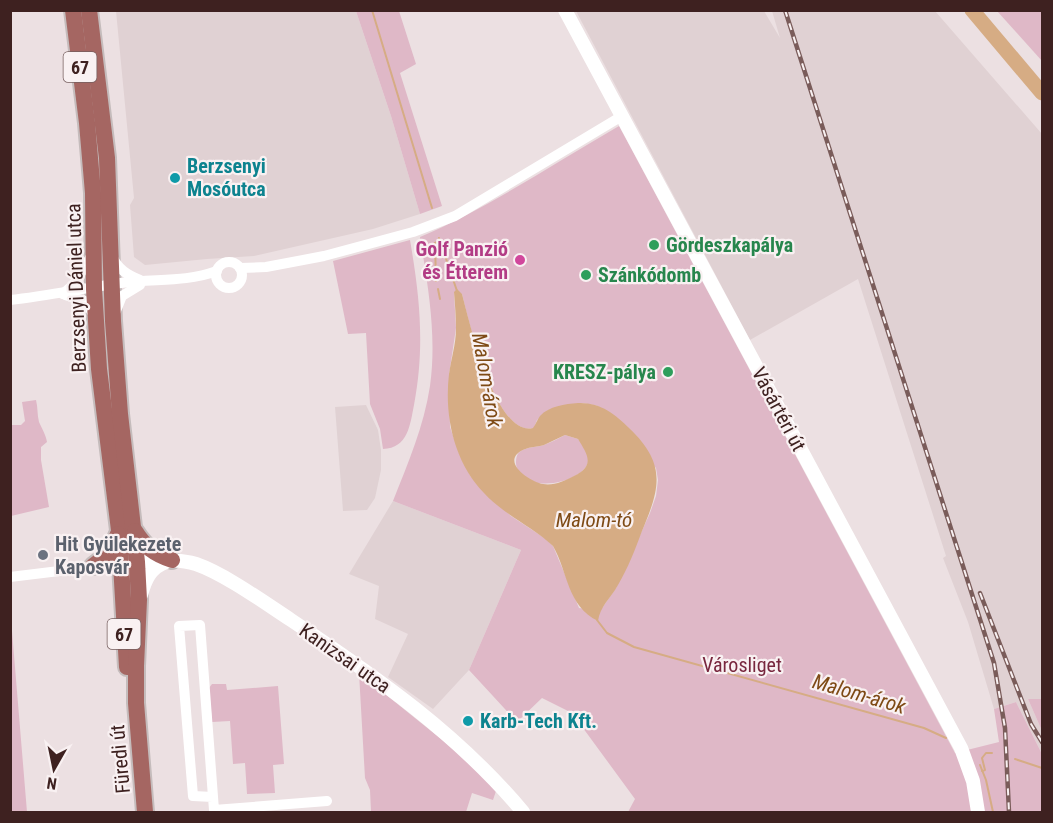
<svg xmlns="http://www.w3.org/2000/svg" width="1053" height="823" viewBox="0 0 1053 823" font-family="'Roboto Condensed',sans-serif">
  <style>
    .built { fill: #e0d1d3 }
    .green { fill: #dfb8c7; fill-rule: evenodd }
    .water { fill: #d6ac84; fill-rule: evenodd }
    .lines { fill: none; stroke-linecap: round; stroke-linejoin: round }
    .stream { stroke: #d6ac84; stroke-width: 2 }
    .river { stroke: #d6ac84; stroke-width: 15 }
    .primary-casing { stroke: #c5bcbc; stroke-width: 20 }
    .minor { stroke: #fff; stroke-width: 10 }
    .tertiary { stroke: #fff; stroke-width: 14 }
    .primary { stroke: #a56662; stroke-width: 16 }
    .rail-casing { stroke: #7a5c5a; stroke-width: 4.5 }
    .rail { stroke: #f9f1f2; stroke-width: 2; stroke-dasharray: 7; stroke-linecap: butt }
    .culture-dot { fill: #0f9aa8; stroke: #f9f1f2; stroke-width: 2 }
    .leisure-dot { fill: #2e9e5b; stroke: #f9f1f2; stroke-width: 2 }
    .hotel-dot { fill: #d1479c; stroke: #f9f1f2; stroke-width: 2 }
    .worship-dot { fill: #6b7280; stroke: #f9f1f2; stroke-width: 2 }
    .labels { text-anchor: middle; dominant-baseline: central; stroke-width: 4.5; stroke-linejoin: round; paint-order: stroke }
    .shield { fill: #f9f1f2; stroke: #765f5f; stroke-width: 1.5 }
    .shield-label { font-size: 18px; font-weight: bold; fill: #3e2120 }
    .culture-label { font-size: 20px; font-weight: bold; fill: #0d838f; stroke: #f9f1f2; text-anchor: start }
    .leisure-label { font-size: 20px; font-weight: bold; fill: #27864d; stroke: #f9f1f2; text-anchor: start }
    .hotel-label { font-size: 20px; font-weight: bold; fill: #b23c85; stroke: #f9f1f2; text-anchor: end }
    .street-label { font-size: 20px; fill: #3e2120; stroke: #f9f1f2 }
    .worship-label { font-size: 20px; font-weight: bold; fill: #5b616d; stroke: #f9f1f2; text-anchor: start }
    .park-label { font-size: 20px; fill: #78273e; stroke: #f9f1f2 }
    .water-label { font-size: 21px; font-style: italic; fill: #7e4a15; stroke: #f9f1f2 }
  </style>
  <rect width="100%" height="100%" fill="#ece0e2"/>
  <g class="built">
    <polygon points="116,11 356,11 391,116 420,214 373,229 254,256 207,259 145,265 134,257 130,205 134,198"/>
    <polygon points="576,11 764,11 780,38 772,11 935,11 1042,134 1042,699 1028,699 1042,731 1042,754 1016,702 994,709 968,622 943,558 946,556 858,279 750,340"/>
    <polygon points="366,405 378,430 381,450 381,470 375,498 367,510 343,511 335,407"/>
    <polygon points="393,501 521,550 469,670 433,709 388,677 408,634 375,619 379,586 349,574"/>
  </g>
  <g class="green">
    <polygon points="356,11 399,11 416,64 400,73 442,206 420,214 391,116"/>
    <polygon points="997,11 1042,11 1042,61"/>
    <path d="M 619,126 L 955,753 L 999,742 L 994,709 L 1016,702 L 1042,754 L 1042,812 L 628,812 L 635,799 L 572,713 L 542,698 L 517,722 L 469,670 L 521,550 L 393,501 C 408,463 424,426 430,386 C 437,336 428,286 420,237 C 490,207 553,164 619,126 ZM 454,293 L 462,294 C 469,321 495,438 534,428 L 537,420 L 547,411 L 557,407 L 583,403 L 598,406 L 656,468 L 658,480 L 656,496 L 650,513 L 616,588 L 600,611 L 579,608 L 553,546 L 546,539 L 511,516 L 471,477 L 459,453 L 450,427 L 449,375 L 456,328 Z"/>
    <path d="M 410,240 C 420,298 425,347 414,405 C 410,425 408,448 383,449 L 380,429 L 370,404 L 366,333 L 348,334 L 333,261 Z"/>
    <path d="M 36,400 C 38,407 37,415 39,422 C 42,429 46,435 47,442 L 41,447 L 41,460 L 49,507 L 11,516 L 11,425 L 21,425 L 25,421 L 22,402 Z"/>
    <path d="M 565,435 L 578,439 C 581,443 587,449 588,455 C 596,482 518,499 516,463 C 516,458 517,453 521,451 C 527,447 537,447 544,445 C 551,442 558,439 565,435 Z"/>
    <polygon points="11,619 27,812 11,812"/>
    <polygon points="359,673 472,764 496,791 493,800 472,793 466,812 371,812 370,790 365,778"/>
    <polygon points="212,684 226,684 227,690 278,686 284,764 273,765 275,793 247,794 245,763 233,764 230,721 212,722 209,688"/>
    <polygon points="1028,699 1042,699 1042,731"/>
  </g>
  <path class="water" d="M 457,289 L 462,294 C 469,320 496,438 533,428 C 536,424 537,420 540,416 C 549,406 565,404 578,403 C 600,402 615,414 629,428 C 667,464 660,488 642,531 C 635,550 628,568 618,585 C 611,598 600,606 598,621 C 567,606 568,572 553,546 C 532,526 504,515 484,493 C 454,462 444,416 449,374 C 451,359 456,344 456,329 C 456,317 455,305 454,292 ZM 565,435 L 578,439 C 587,454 596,465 574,476 C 565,481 553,486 543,484 C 531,482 501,463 521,451 C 527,447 537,447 544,445 C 551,442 558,438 565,435 Z"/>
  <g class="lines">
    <g class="stream">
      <polyline points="372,10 432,208"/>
      <polyline points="439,238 457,291"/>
      <polyline points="436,281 435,243 440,241"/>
      <polyline points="438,289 440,299"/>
      <polyline points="597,620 607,633 634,647 924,728 946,738"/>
      <polyline points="1015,759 1042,768"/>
      <polyline points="980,765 986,780 993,812"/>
      <polyline points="982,771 985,770 982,758 986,753 992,753"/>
    </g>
    <polyline class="river" points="972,10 1042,93"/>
    <defs>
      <g id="primary">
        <polyline points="73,10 87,123 93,193 94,289 99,369 119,530 127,667"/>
        <polyline points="89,10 107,158 113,321 120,414 137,562 139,600 136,666 136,703 145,812"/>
        <path d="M 135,531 C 145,547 154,554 172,560"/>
        <polyline points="93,566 110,553 118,534"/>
      </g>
    </defs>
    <use href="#primary" class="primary-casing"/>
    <g class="minor">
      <path d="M 112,256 C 118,269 127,275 140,280"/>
      <circle cx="229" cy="275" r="13"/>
      <polyline points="240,268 266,267 324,256 413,232 455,216 622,116"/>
      <polyline points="63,294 75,283 91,256"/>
      <polyline points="65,295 85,301 93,314"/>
      <path d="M 10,300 C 48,296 84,288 121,283 C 155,278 183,283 217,271"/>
      <polyline points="116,311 122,296 140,285"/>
      <polyline points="10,577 125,563"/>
      <polyline points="213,797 193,796 179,626 200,625 214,810 327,801"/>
    </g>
    <g class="tertiary">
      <polyline points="565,10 961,748 973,781 978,812"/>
      <path d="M 137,562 C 156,561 178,558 196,564 C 225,574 265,603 291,620 C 375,676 458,734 523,812"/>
      <path d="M 141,595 C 145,580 150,568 166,562"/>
    </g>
    <use href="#primary" class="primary"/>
    <defs>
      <g id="rail">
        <polyline points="785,10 994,663 1005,728 1009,812"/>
        <polyline points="980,593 1031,724 1042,742"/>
      </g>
    </defs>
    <use href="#rail" class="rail-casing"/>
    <use href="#rail" class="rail"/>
  </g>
  <g class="culture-dot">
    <circle cx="175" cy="178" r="6"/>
    <circle cx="468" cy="721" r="6"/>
  </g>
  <g class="leisure-dot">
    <circle cx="654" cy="245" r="6"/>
    <circle cx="586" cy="275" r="6"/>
    <circle cx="668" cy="372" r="6"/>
  </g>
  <circle class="hotel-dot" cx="520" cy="260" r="6"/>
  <circle class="worship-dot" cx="43" cy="555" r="6"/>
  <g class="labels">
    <g class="shield">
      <rect x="63.5" y="52" width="33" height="30" rx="4.5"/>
      <rect x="107.5" y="619" width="33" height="30" rx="4.5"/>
    </g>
    <g class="shield-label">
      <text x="80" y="67">67</text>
      <text x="124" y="634">67</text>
    </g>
    <g class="culture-label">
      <text x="187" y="166">Berzsenyi<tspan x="187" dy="23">Mosóutca</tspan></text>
      <text x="480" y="721">Karb-Tech Kft.</text>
    </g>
    <g class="leisure-label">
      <text x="666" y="245">Gördeszkapálya</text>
      <text x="598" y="275">Szánkódomb</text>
      <text x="656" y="372" text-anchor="end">KRESZ-pálya</text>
    </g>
    <g class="hotel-label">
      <text x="508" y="249">Golf Panzió<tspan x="508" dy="23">és Étterem</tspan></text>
    </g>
    <g class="street-label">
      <text transform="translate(76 288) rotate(-92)">Berzsenyi Dániel utca</text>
      <text transform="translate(779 409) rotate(62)">Vásártéri út</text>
      <text transform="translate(345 658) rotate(35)">Kanizsai utca</text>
      <text transform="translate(120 759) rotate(-95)">Füredi út</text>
    </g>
    <g class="worship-label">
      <text x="55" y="544">Hit Gyülekezete<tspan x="55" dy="23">Kaposvár</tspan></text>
    </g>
    <g class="park-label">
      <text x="742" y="665">Városliget</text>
    </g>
    <g class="water-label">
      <text transform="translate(487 380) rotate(80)">Malom-árok</text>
      <text x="594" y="520">Malom-tó</text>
      <text transform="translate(859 694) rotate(16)">Malom-árok</text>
    </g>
  </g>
  <rect width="1053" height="823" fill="none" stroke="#3e2120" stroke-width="24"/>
  <g transform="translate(54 769) rotate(189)" stroke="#f9f1f2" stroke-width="4.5" paint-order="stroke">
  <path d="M0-4.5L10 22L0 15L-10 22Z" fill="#3e2120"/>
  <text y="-9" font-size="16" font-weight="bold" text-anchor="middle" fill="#3e2120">N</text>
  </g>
</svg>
